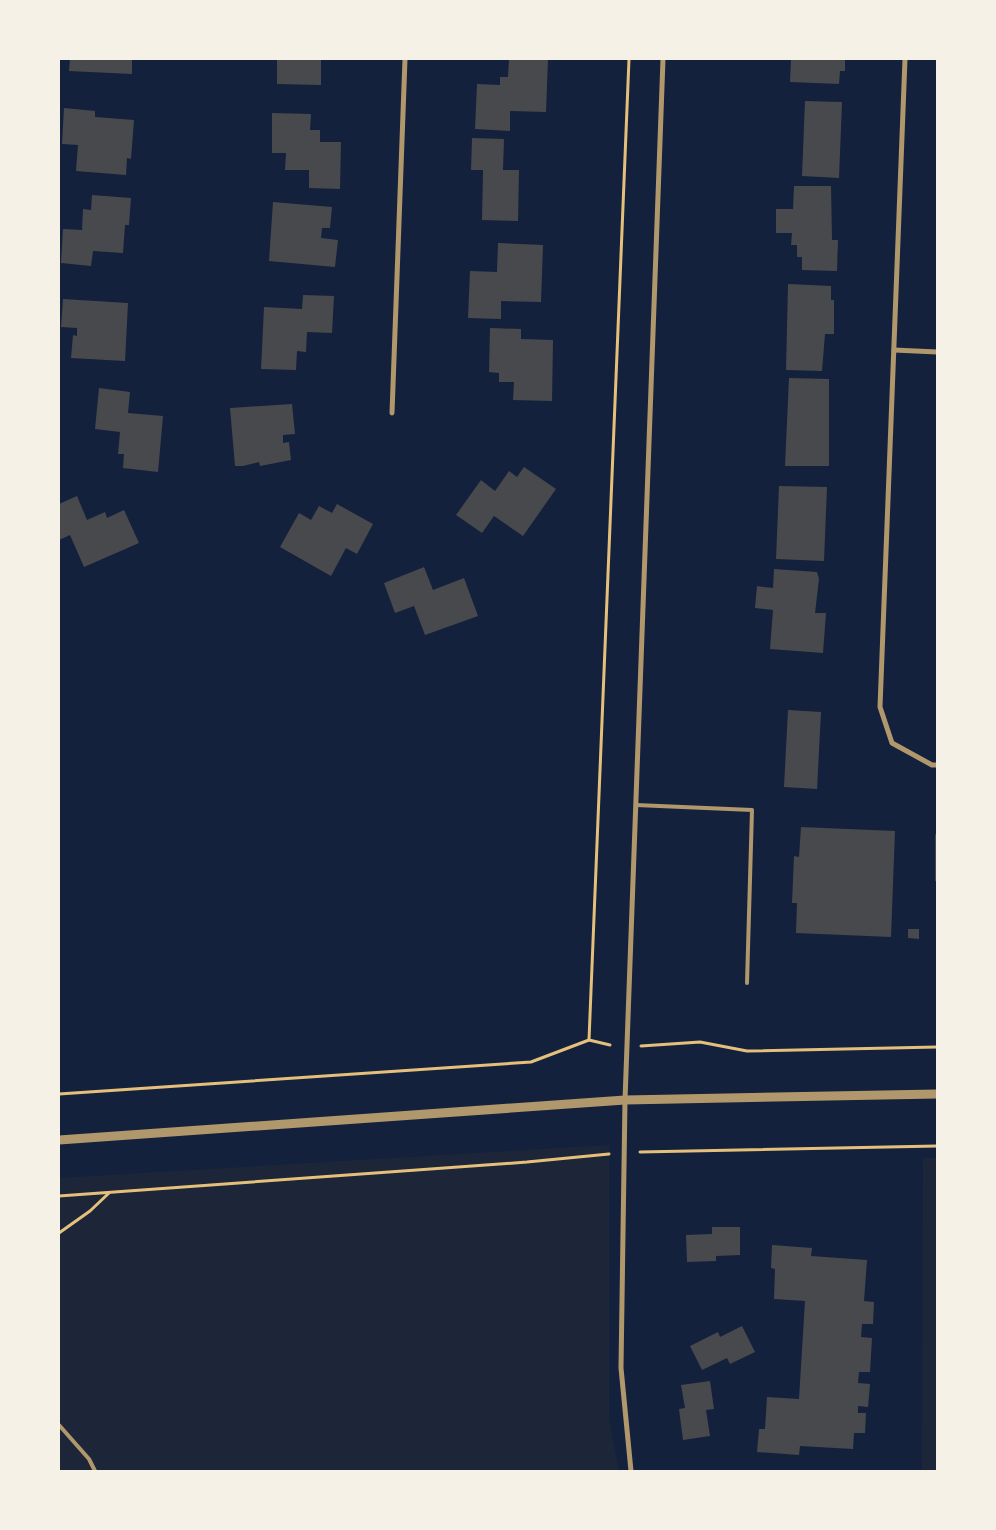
<svg xmlns="http://www.w3.org/2000/svg" width="996" height="1530" viewBox="0 0 996 1530" font-family="'Roboto Condensed',sans-serif">
  <style>
    .green { fill: #1d2539 }
    .building { fill: #48494c }
    .lines { fill: none; stroke-linecap: round; stroke-linejoin: round }
    .path { stroke: #e5c07b; stroke-width: 3 }
    .service { stroke: #b1986c; stroke-width: 4 }
    .minor { stroke: #b1986c; stroke-width: 5 }
    .tertiary { stroke: #b1986c; stroke-width: 9 }
  </style>
  <rect width="100%" height="100%" fill="#14213d"/>
  <g class="green">
    <polygon points="609,1145 609,1420 619,1471 59,1471 59,1178"/>
    <polygon points="923,1158 937,1158 937,1471 922,1471"/>
  </g>
  <g class="building">
    <polygon points="70,59 132,59 132,74 69,71"/>
    <polygon points="277,59 321,59 321,85 277,84"/>
    <polygon points="509,59 548,59 546,112 510,111 510,131 475,129 477,84 500,85 500,77 508,77"/>
    <polygon points="791,59 845,59 845,71 840,71 839,84 790,82"/>
    <polygon points="805,101 842,102 839,178 802,176"/>
    <polygon points="64,108 95,111 95,117 134,120 131,159 127,158 126,175 76,171 78,145 62,144"/>
    <polygon points="272,113 311,114 310,130 320,130 320,142 341,142 340,189 309,188 309,170 285,170 286,153 272,153"/>
    <polygon points="472,138 504,139 503,170 519,170 518,221 482,220 483,170 471,170"/>
    <polygon points="794,186 831,186 832,240 838,240 837,271 802,270 802,257 797,257 797,245 791,245 792,233 776,233 776,209 793,209"/>
    <polygon points="92,195 131,198 129,225 125,225 123,253 93,251 91,266 61,263 63,229 82,230 83,209 91,210"/>
    <polygon points="273,202 332,207 330,228 322,228 321,238 338,240 335,267 269,261"/>
    <polygon points="498,243 543,245 541,302 501,301 501,319 468,318 470,271 497,272"/>
    <polygon points="788,284 831,286 831,300 834,300 834,334 825,334 822,371 786,370"/>
    <polygon points="303,295 334,296 332,333 307,332 306,352 297,351 296,370 261,369 264,307 302,309"/>
    <polygon points="63,299 128,303 125,361 71,358 73,335 77,336 77,328 61,327"/>
    <polygon points="490,328 521,329 521,339 553,340 552,401 513,400 514,382 499,382 499,373 489,372"/>
    <polygon points="789,378 829,379 829,466 785,466"/>
    <polygon points="99,388 130,392 128,413 163,416 158,472 123,468 124,454 118,454 120,432 95,429"/>
    <polygon points="292,404 295,434 283,435 283,443 289,442 291,460 260,466 259,462 243,466 235,466 230,408"/>
    <polygon points="524,467 556,489 523,536 494,516 482,533 456,515 481,480 495,491 509,471 517,477"/>
    <polygon points="779,486 827,487 824,561 776,559"/>
    <polygon points="77,496 87,520 105,512 107,518 124,510 139,543 84,567 70,535 59,540 59,504"/>
    <polygon points="337,504 373,524 357,554 346,548 331,576 280,547 299,513 311,520 319,506 332,513"/>
    <polygon points="424,567 433,590 464,578 478,616 425,635 414,606 395,613 384,583"/>
    <polygon points="774,569 817,572 819,579 815,613 826,613 823,653 770,649 773,610 755,608 757,586 773,588"/>
    <polygon points="788,710 821,712 817,789 784,787"/>
    <polygon points="801,827 895,831 891,937 796,933 797,903 792,903 794,856 799,857"/>
    <polygon points="935,834 937,835 937,881 935,881"/>
    <polygon points="908,929 919,929 919,939 908,938"/>
    <polygon points="712,1227 740,1227 740,1255 716,1256 716,1261 687,1262 686,1235 712,1234"/>
    <polygon points="772,1245 812,1248 811,1256 867,1260 864,1301 874,1302 873,1324 862,1324 861,1337 872,1338 870,1372 859,1372 858,1383 870,1384 868,1407 858,1406 858,1413 866,1413 865,1433 854,1433 853,1449 800,1446 799,1455 757,1452 759,1429 765,1429 767,1397 799,1399 805,1301 774,1299 775,1269 771,1268"/>
    <polygon points="742,1326 755,1352 730,1364 727,1358 702,1370 690,1346 718,1332 720,1337"/>
    <polygon points="710,1381 714,1409 706,1410 710,1436 683,1440 679,1409 685,1408 681,1385"/>
  </g>
  <g class="lines">
    <g class="path">
      <polyline points="589,1040 629,59"/>
      <polyline points="641,1046 700,1042 747,1051 937,1047"/>
      <polyline points="59,1094 531,1062 589,1040 610,1045"/>
      <polyline points="640,1152 937,1146"/>
      <polyline points="59,1196 527,1162 609,1154"/>
      <polyline points="59,1233 90,1211 109,1193"/>
    </g>
    <g class="service">
      <polyline points="636,805 752,810 747,983"/>
      <polyline points="59,1425 89,1459 95,1471"/>
    </g>
    <g class="minor">
      <polyline points="905,59 880,707 892,743 932,765 937,765"/>
      <polyline points="894,350 937,352"/>
      <polyline points="392,413 405,59"/>
      <polyline points="631,1471 621,1368 625,1100 663,59"/>
    </g>
    <polyline class="tertiary" points="59,1140 625,1100 937,1094"/>
  </g>
  <rect width="996" height="1530" fill="none" stroke="#f6f1e7" stroke-width="120"/>
</svg>
